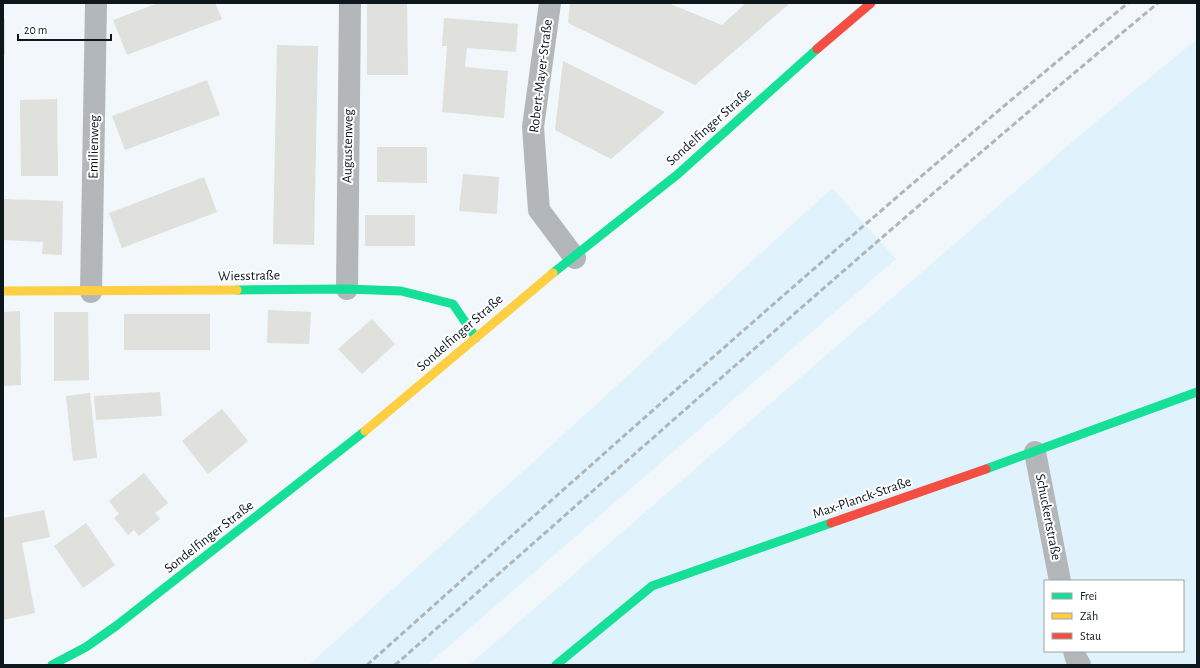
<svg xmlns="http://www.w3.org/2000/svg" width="1200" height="668" viewBox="0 0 1200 668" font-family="'Alegreya Sans',sans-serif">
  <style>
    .built { fill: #e0f3fc; fill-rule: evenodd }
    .building { fill: #e0e0dc }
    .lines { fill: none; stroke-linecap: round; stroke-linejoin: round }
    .street { stroke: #b3b7b9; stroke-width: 22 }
    .fast { stroke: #16e098; stroke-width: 9 }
    .slow { stroke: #ffcf43; stroke-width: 9 }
    .jam { stroke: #f24e42; stroke-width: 9 }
    .rail { stroke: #b0b6b8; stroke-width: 3; stroke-dasharray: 6 3; stroke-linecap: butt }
    .labels { text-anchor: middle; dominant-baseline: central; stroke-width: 4; stroke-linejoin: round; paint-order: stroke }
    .street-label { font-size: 14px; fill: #0d171c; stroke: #fff }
  </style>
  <rect width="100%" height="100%" fill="#f1f7fa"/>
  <g class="built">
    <path d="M 1197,39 L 1197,665 L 469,665 L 1080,135 ZM 1045,581 L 1183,581 L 1183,651 L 1045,651 Z"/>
    <polygon points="832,188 896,259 427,665 309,665 541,455"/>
  </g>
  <g class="building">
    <polygon points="158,3 215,3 222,19 127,55 113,20"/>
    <polygon points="367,3 407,3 408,75 367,75"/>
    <polygon points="570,3 668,3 722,25 746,3 790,3 695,85 568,23"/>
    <polygon points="444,18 518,24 516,52 467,48 465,67 508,71 504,118 442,112 447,46 442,46"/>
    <rect x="3" y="19" width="2" height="36"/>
    <polygon points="277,45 318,46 314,245 273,244"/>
    <polygon points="563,61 665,112 611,159 555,130"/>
    <polygon points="207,80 220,115 125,150 112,116"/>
    <polygon points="57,99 58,176 21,176 20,100"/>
    <polygon points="377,147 427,147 427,183 377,182"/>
    <polygon points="463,174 499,177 497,214 459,211"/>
    <polygon points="204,177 217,212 122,248 109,213"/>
    <polygon points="3,199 63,201 62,255 42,254 43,242 3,240"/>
    <rect x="365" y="215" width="50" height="31"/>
    <polygon points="268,310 311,312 309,344 267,343"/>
    <polygon points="20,311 21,385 3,386 3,312"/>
    <polygon points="54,312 88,312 89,380 54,381"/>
    <rect x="124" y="314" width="86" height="36"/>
    <polygon points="372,319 395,344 362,374 338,349"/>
    <polygon points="160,392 162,416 96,420 94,396"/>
    <polygon points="90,393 97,458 73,461 66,396"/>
    <polygon points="222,409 248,441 208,474 182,441"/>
    <polygon points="144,473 168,503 155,513 160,519 139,536 134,530 128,535 114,518 119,514 109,501"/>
    <polygon points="44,510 50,537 22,543 35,613 3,620 3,518"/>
    <polygon points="86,523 115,565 83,588 54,546"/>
  </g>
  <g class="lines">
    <g class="street">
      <polyline points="550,3 533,127 539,210 575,258"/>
      <polyline points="347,289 350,3"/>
      <polyline points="91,292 96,3"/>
      <polyline points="1035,452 1060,581"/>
      <polyline points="1074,651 1076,658 1080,665"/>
    </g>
    <g class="fast">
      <polyline points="553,273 678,174 817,49"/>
      <polyline points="237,290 347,289 401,291 453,304 476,338"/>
      <polyline points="986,469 1197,392"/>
      <polyline points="52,665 86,647 116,626 365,431"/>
      <polyline points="556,665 652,586 831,523"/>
    </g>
    <g class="slow">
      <polyline points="3,291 237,290"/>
      <polyline points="365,431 553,273"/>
    </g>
    <g class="jam">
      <polyline points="817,49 871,3"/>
      <polyline points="831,523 986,469"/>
    </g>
    <g class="rail">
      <path d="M 367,665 C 618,441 868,216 1128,3"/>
      <path d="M 395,665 C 648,443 899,218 1158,3"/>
    </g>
  </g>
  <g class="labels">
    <g class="street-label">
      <text transform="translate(541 76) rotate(-83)">Robert-Mayer-Straße</text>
      <text transform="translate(709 127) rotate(-42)">Sondelfinger Straße</text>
      <text transform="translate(348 146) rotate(-89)">Augustenweg</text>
      <text transform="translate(94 147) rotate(-89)">Emilienweg</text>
      <text transform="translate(249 276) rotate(-1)">Wiesstraße</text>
      <text transform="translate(460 333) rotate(-41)">Sondelfinger Straße</text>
      <text transform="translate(862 498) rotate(-19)">Max-Planck-Straße</text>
      <text transform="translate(1048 517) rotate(79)">Schuckertstraße</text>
      <text transform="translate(209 537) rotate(-38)">Sondelfinger Straße</text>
    </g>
  </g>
  <rect width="1200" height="668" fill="none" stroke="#0d171c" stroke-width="8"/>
  <rect x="1044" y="580" width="140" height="72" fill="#ffffff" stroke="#9ea2a4"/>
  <rect x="1052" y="593" width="20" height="6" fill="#16e098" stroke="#9ea2a4"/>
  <text x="1080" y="600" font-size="12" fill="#0d171c">Frei</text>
  <rect x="1052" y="613" width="20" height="6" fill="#ffcf43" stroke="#9ea2a4"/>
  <text x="1080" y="620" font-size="12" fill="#0d171c">Zäh</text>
  <rect x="1052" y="633" width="20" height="6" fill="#f24e42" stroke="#9ea2a4"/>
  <text x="1080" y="640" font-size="12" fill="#0d171c">Stau</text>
  <path d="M18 34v6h93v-6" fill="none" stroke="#0d171c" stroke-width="2"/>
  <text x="24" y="34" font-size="12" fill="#0d171c" stroke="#ffffff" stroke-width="3" paint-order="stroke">20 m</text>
</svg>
